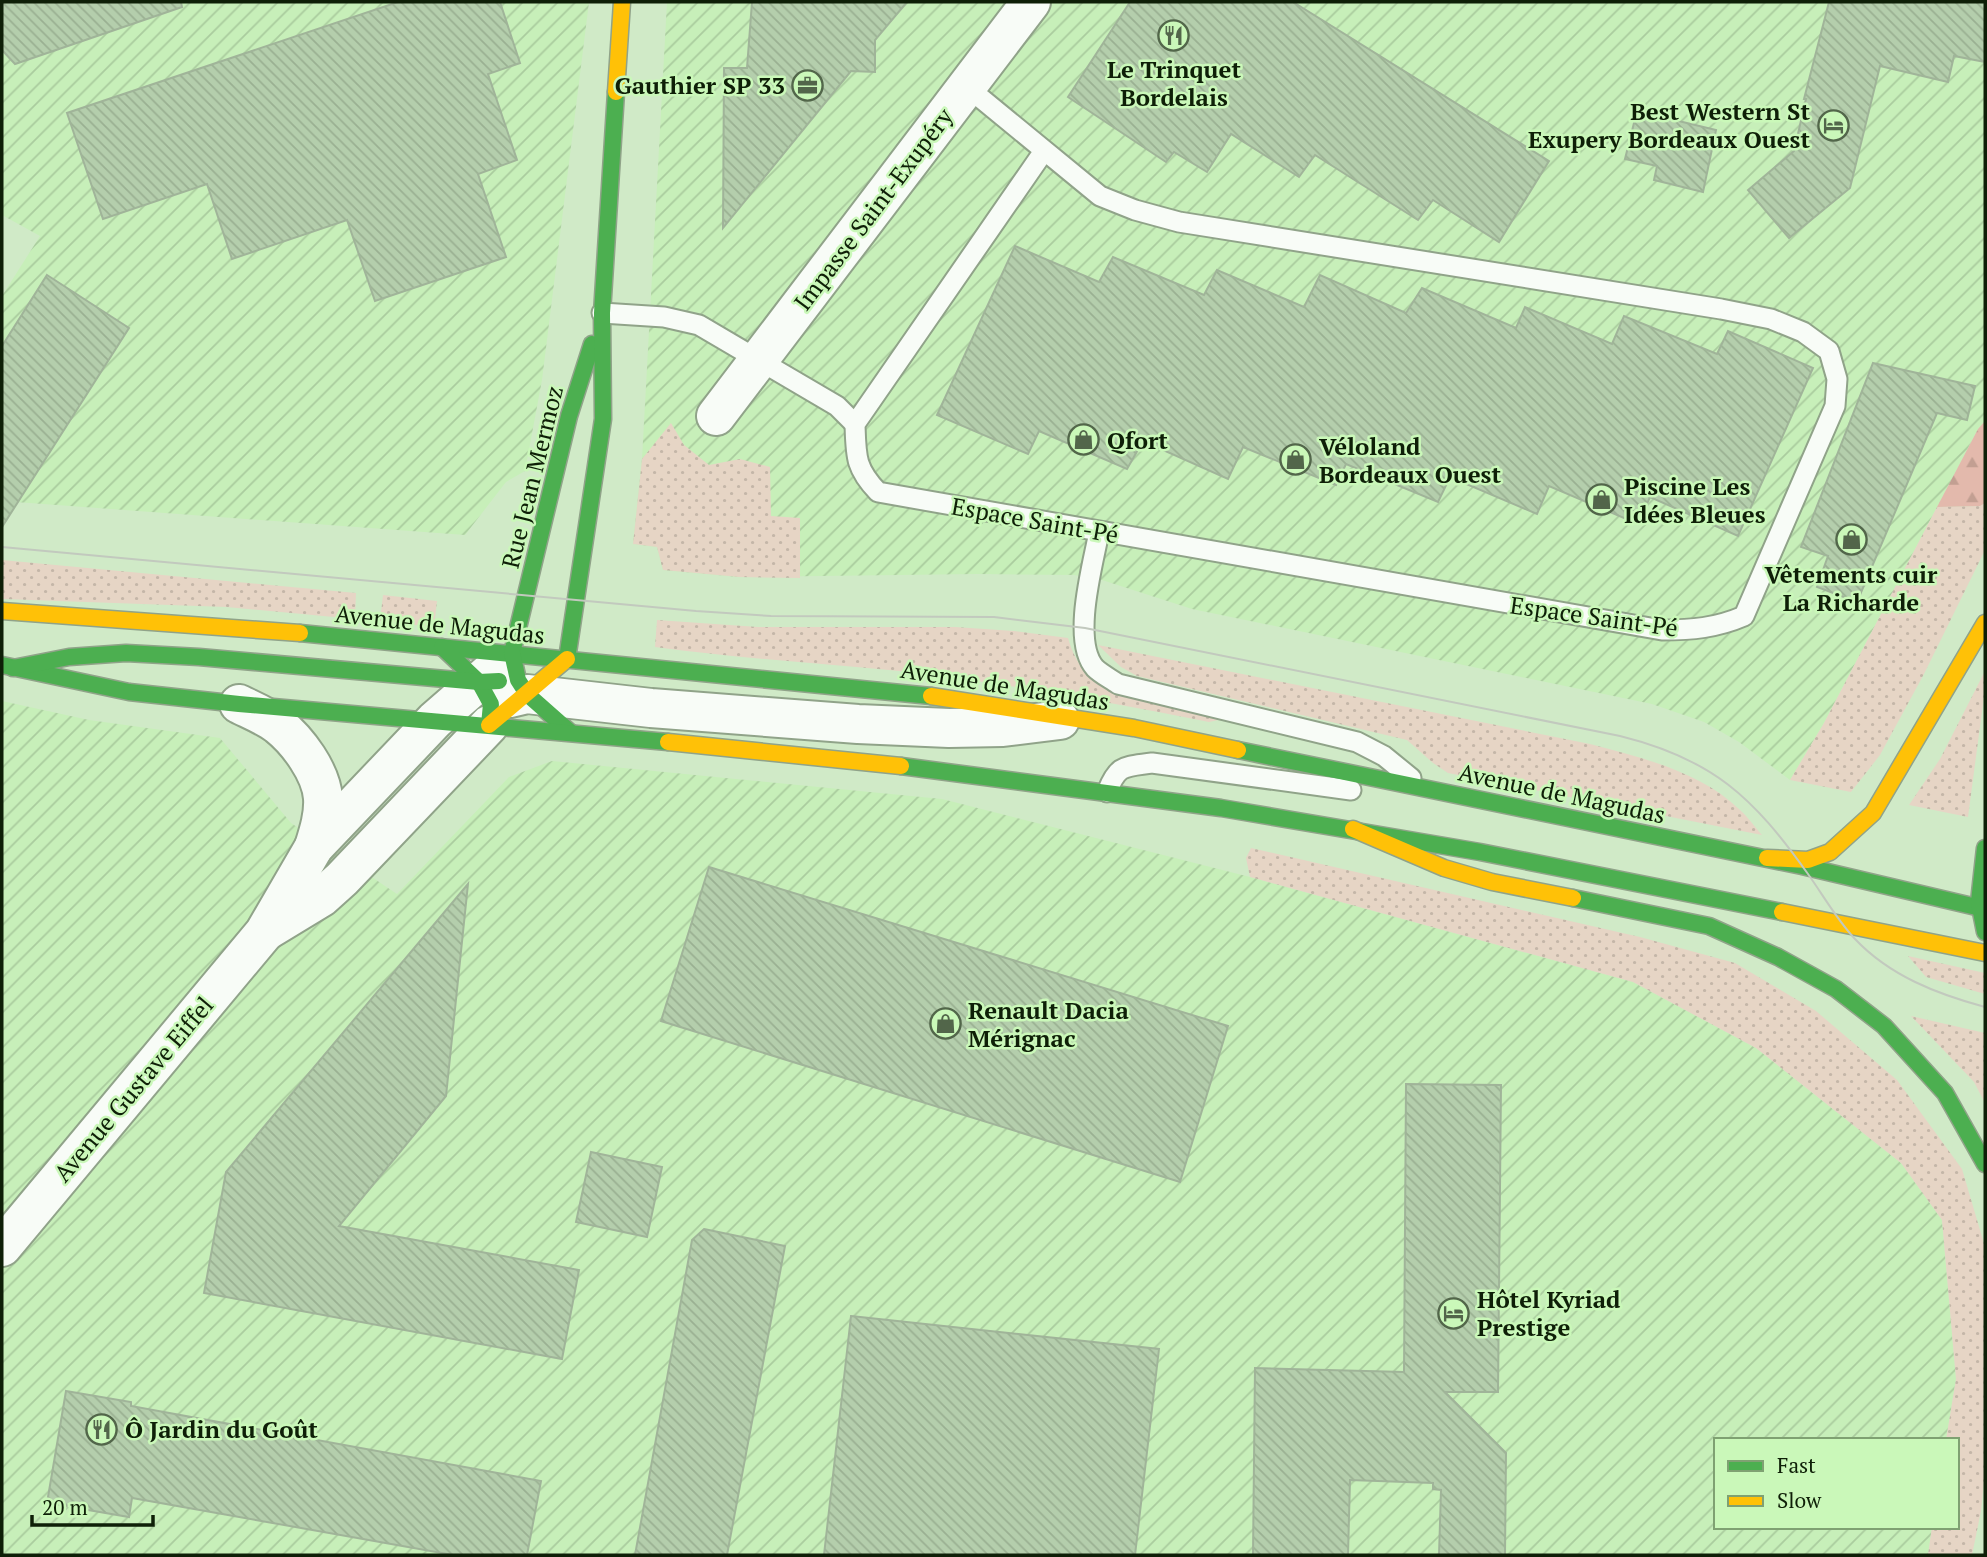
<svg xmlns="http://www.w3.org/2000/svg" width="1987" height="1557" viewBox="0 0 1987 1557" font-family="'PT Serif',serif">
  <style>
    .industrial { fill: url(#industrial-furrows) }
    .grass { fill: url(#grass-dots) }
    .forest { fill: url(#forest-firs) }
    .building { fill: url(#building-back-hatch); stroke: #a0b499; stroke-width: 2 }
    .lines { fill: none; stroke-linecap: round; stroke-linejoin: round }
    .lane-casing { stroke: #90a389; stroke-width: 23 }
    .street-casing { stroke: #90a389; stroke-width: 42 }
    .fast-casing { stroke: #90a389; stroke-width: 19 }
    .slow-casing { stroke: #90a389; stroke-width: 19 }
    .lane { stroke: #f8fcf7; stroke-width: 19 }
    .street { stroke: #f8fcf7; stroke-width: 38 }
    .fast { stroke: #4caf50; stroke-width: 16 }
    .slow { stroke: #ffc107; stroke-width: 16 }
    .tram { stroke: #c2c9be; stroke-width: 2 }
    .labels { text-anchor: middle; dominant-baseline: central; stroke-width: 5; stroke-linejoin: round; paint-order: stroke }
    .poi-label { font-size: 24px; font-weight: bold; fill: #0e1f07; stroke: #caf8b9; text-anchor: start }
    .street-label { font-size: 24px; fill: #0e1f07; stroke: #caf8b9 }
  </style>
  <defs>
    <pattern id="industrial-furrows" width="10" height="10" patternUnits="userSpaceOnUse" patternTransform="scale(1.75)"><rect width="10" height="10" fill="#c7efb9"/><path d="M-1 1l2-2M0 10L10 0M9 11l2-2" fill="none" stroke="#aacc9e"/></pattern>
    <pattern id="grass-dots" width="8" height="8" patternUnits="userSpaceOnUse" patternTransform="scale(1.75)"><rect width="8" height="8" fill="#e6d5c5"/><path d="M2 2h.1M6 6h.1" fill="none" stroke="#c4b6a8" stroke-width="1.8" stroke-linecap="round"/></pattern>
    <pattern id="forest-firs" width="22" height="20" patternUnits="userSpaceOnUse" patternTransform="scale(1.75)"><rect width="22" height="20" fill="#e3b9ac"/><path d="M5 1l3.5 6h-7zM16 11l3.5 6h-7z" fill="#c29f92"/></pattern>
    <pattern id="building-back-hatch" width="6" height="6" patternUnits="userSpaceOnUse" patternTransform="scale(1.75)"><rect width="6" height="6" fill="#b4ceac"/><path d="M-1 5l2 2M0 0l6 6M5-1l2 2" fill="none" stroke="#9ab092"/></pattern>
  </defs>
  <rect width="100%" height="100%" fill="#d0eac7"/>
  <g class="industrial">
    <polygon points="2,2 589,2 542,380 525,471 506,482 465,535 2,501 2,296 40,236 2,215"/>
    <polygon points="667,2 1985,2 1985,421 1978,429 1824,723 1790,780 1739,742 1704,722 1652,704 1192,609 1102,580 1074,575 978,574 739,577 663,570 657,547 633,544 642,459"/>
    <polygon points="2,701 89,720 220,738 291,823 397,894 509,777 552,761 942,799 1250,877 1633,982 1756,1048 1901,1163 1942,1220 1956,1379 1946,1440 1716,1440 1716,1527 1932,1527 1928,1555 2,1555"/>
  </g>
  <g class="grass">
    <polygon points="671,423 684,445 709,465 740,459 770,467 771,516 800,518 800,578 739,577 663,570 657,547 633,544 642,459"/>
    <polygon points="1985,503 1985,550 1924,674 1880,755 1851,792 1790,780 1824,723 1937,507 1980,506"/>
    <polygon points="2,560 356,593 355,619 226,607 2,599"/>
    <polygon points="383,595 437,601 434,627 380,621"/>
    <path d="M 657,620 L 758,627 L 955,627 L 1014,631 L 1068,638 C 1085,699 1135,697 1187,709 C 1197,712 1208,716 1218,720 L 1209,722 C 1106,701 1003,683 899,671 C 817,663 736,658 655,647 Z"/>
    <path d="M 1098,645 L 1590,744 C 1642,758 1700,771 1740,810 C 1748,817 1755,827 1762,835 L 1448,773 L 1433,763 L 1407,740 L 1137,676 L 1121,667 Z"/>
    <polygon points="1985,671 1985,689 1968,817 1909,805 1940,759"/>
    <polygon points="1251,848 1640,937 1735,963 1816,1011 1897,1080 1962,1169 1985,1247 1985,1471 1981,1511 1972,1555 1928,1555 1932,1527 1957,1527 1957,1440 1946,1440 1956,1379 1942,1220 1901,1163 1756,1048 1633,982 1250,877 1246,858"/>
    <polygon points="1908,956 1985,973 1985,994 1926,977"/>
    <polygon points="1911,1016 1985,1033 1985,1103 1974,1082"/>
  </g>
  <polygon class="forest" points="1985,421 1985,503 1980,506 1937,507 1978,429"/>
  <g class="building">
    <polygon points="2,2 181,2 182,7 15,64 2,50"/>
    <polygon points="398,2 500,2 520,63 488,74 517,160 478,174 506,257 375,301 347,220 232,259 207,184 103,219 67,113"/>
    <polygon points="752,2 907,2 875,40 875,72 851,71 723,228 724,68 747,68"/>
    <polygon points="1130,2 1293,2 1549,161 1499,242 1433,200 1418,220 1315,155 1299,177 1231,134 1207,172 1174,152 1166,162 1068,97"/>
    <polygon points="1829,2 1985,2 1985,62 1954,56 1948,82 1880,66 1850,188 1789,238 1748,190 1794,151 1806,99 1804,99"/>
    <polygon points="1637,111 1716,130 1703,192 1654,180 1657,166 1625,159"/>
    <polygon points="1015,246 1099,282 1113,257 1204,295 1217,270 1304,307 1320,275 1406,313 1422,288 1516,328 1525,307 1612,344 1624,316 1717,354 1728,331 1813,368 1738,536 1650,497 1638,524 1549,486 1537,514 1450,477 1438,502 1346,464 1336,485 1243,447 1228,479 1143,441 1127,469 1039,431 1028,454 937,415"/>
    <polygon points="47,275 129,328 2,527 2,346"/>
    <polygon points="1873,363 1975,386 1967,420 1937,413 1857,602 1817,587 1828,556 1801,547"/>
    <polygon points="709,867 1228,1026 1180,1182 661,1021"/>
    <polygon points="468,884 446,1096 339,1226 579,1270 562,1359 204,1293 226,1172"/>
    <polygon points="1406,1084 1501,1085 1498,1392 1445,1392 1506,1453 1505,1555 1439,1555 1441,1490 1433,1489 1433,1483 1350,1480 1348,1555 1253,1555 1255,1368 1404,1372"/>
    <polygon points="591,1152 662,1167 647,1237 576,1222"/>
    <polygon points="704,1229 785,1246 727,1555 635,1555 692,1240"/>
    <polygon points="851,1316 1159,1349 1135,1555 824,1555"/>
    <polygon points="66,1391 131,1402 131,1406 541,1481 527,1555 453,1555 132,1498 129,1517 47,1503"/>
  </g>
  <g class="lines">
    <defs>
      <g id="lane">
        <path d="M 966,86 L 1100,196 L 1135,210 L 1179,222 L 1721,309 L 1771,319 L 1803,332 L 1829,351 L 1837,379 L 1835,406 L 1744,616 C 1716,628 1692,630 1662,630 L 878,492 C 855,468 856,456 855,424 L 1044,151"/>
        <polyline points="602,313 664,317 699,325 837,406 855,424"/>
        <path d="M 1099,532 C 1093,564 1071,641 1095,668 C 1101,674 1111,679 1118,684 L 1357,742 L 1384,756 L 1411,778"/>
        <path d="M 1107,792 C 1118,764 1124,767 1152,763 L 1351,790"/>
      </g>
      <g id="street">
        <polyline points="716,416 1031,2"/>
        <polyline points="510,698 527,694 651,708 858,724 949,728 1003,727 1060,720"/>
        <path d="M 239,704 C 251,710 266,716 278,725 C 298,741 321,772 323,798 C 324,815 319,831 314,847"/>
        <polyline points="266,931 322,897 342,879 489,725"/>
        <polyline points="2,1247 264,933 314,847 435,720 497,666"/>
      </g>
      <g id="fast">
        <polyline points="300,633 931,696"/>
        <polyline points="442,647 479,682 491,704 489,725"/>
        <polyline points="512,653 569,416 592,344"/>
        <polyline points="512,653 518,680 527,694 570,732"/>
        <polyline points="567,659 603,419 602,313 616,92"/>
        <polyline points="2,665 129,692 239,704 668,742"/>
        <polyline points="13,668 69,657 126,653 199,657 479,682 499,681"/>
        <polyline points="1238,750 1802,866 1985,909"/>
        <polyline points="901,766 1221,808 1480,852 1782,912"/>
        <polyline points="1985,848 1979,902 1985,932"/>
        <polyline points="1573,898 1709,926 1778,957 1836,989 1884,1026 1945,1093 1985,1164"/>
      </g>
      <g id="slow">
        <polyline points="616,92 622,2"/>
        <polyline points="2,611 300,633"/>
        <polyline points="931,696 1134,728 1238,750"/>
        <polyline points="489,725 567,659"/>
        <polyline points="668,742 901,766"/>
        <polyline points="1353,829 1444,868 1492,882 1573,898"/>
        <polyline points="1767,858 1808,860 1830,852 1873,813 1985,623"/>
        <polyline points="1782,912 1985,953"/>
      </g>
    </defs>
    <use href="#lane" class="lane-casing"/>
    <use href="#street" class="street-casing"/>
    <use href="#fast" class="fast-casing"/>
    <use href="#slow" class="slow-casing"/>
    <use href="#lane" class="lane"/>
    <use href="#street" class="street"/>
    <use href="#fast" class="fast"/>
    <use href="#slow" class="slow"/>
    <path class="tram" d="M 2,547 L 696,611 L 771,616 L 994,617 L 1085,628 L 1620,736 C 1713,759 1753,797 1808,874 C 1823,895 1837,920 1855,939 C 1890,976 1937,994 1985,1007"/>
  </g>
  <defs>
    <symbol id="restaurant-ring" viewBox="-11 -11 22 22"><circle r="9.5" fill="#caf8b9" stroke="#52664a" stroke-width="1.5"/><path d="M-5-6h1v4h1v-4h1v4h1v-4h1v5L-1.5 .5V6h-2V.5L-5-1ZM5-6V6H3V1.5H1.5Q1.5-4 5-6Z" fill="#52664a"/></symbol>
    <symbol id="office-ring" viewBox="-11 -11 22 22"><circle r="9.5" fill="#caf8b9" stroke="#52664a" stroke-width="1.5"/><path d="M-6-3h4V-5.5h4V-3h4V5H-6ZM-1-4.5V-3h2v-1.5ZM-6 0V1H6V0Z" fill="#52664a"/></symbol>
    <symbol id="hotel-ring" viewBox="-11 -11 22 22"><circle r="9.5" fill="#caf8b9" stroke="#52664a" stroke-width="1.5"/><path d="M-6-4.5h1.5V1H6V5H4.5V3h-9V5H-6ZM-4 0a1.8 1.8 0 1 1 3.6 0ZM.5 0V-2.5h3Q6-2.5 6 0Z" fill="#52664a"/></symbol>
    <symbol id="shop-ring" viewBox="-11 -11 22 22"><circle r="9.5" fill="#caf8b9" stroke="#52664a" stroke-width="1.5"/><path d="M-5-2.5h2.3a2.7 3.5 0 0 1 5.4 0H5L5.5 6h-11ZM-1.5-2.5h3a1.5 2.3 0 0 0-3 0Z" fill="#52664a"/></symbol>
  </defs>
  <g fill-rule="evenodd">
    <use href="#restaurant-ring" x="1156" y="18" width="35" height="35"/>
    <use href="#office-ring" x="790" y="68" width="35" height="35"/>
    <use href="#hotel-ring" x="1816" y="108" width="35" height="35"/>
    <use href="#shop-ring" x="1066" y="422" width="35" height="35"/>
    <use href="#shop-ring" x="1278" y="442" width="35" height="35"/>
    <use href="#shop-ring" x="1584" y="482" width="35" height="35"/>
    <use href="#shop-ring" x="1834" y="522" width="35" height="35"/>
    <use href="#shop-ring" x="928" y="1006" width="35" height="35"/>
    <use href="#hotel-ring" x="1436" y="1296" width="35" height="35"/>
    <use href="#restaurant-ring" x="84" y="1412" width="35" height="35"/>
  </g>
  <g class="labels">
    <g class="poi-label">
      <text x="1174" y="69" text-anchor="middle">Le Trinquet<tspan x="1174" dy="28">Bordelais</tspan></text>
      <text x="785" y="85" text-anchor="end">Gauthier SP 33</text>
      <text x="1810" y="111" text-anchor="end">Best Western St<tspan x="1810" dy="28">Exupery Bordeaux Ouest</tspan></text>
      <text x="1107" y="440">Qfort</text>
      <text x="1319" y="446">Véloland<tspan x="1319" dy="28">Bordeaux Ouest</tspan></text>
      <text x="1624" y="486">Piscine Les<tspan x="1624" dy="28">Idées Bleues</tspan></text>
      <text x="1851" y="574" text-anchor="middle">Vêtements cuir<tspan x="1851" dy="28">La Richarde</tspan></text>
      <text x="968" y="1010">Renault Dacia<tspan x="968" dy="28">Mérignac</tspan></text>
      <text x="1477" y="1299">Hôtel Kyriad<tspan x="1477" dy="28">Prestige</tspan></text>
      <text x="125" y="1429">Ô Jardin du Goût</text>
    </g>
    <g class="street-label">
      <text transform="translate(873 209) rotate(-53)">Impasse Saint-Exupéry</text>
      <text transform="translate(532 477) rotate(-76)">Rue Jean Mermoz</text>
      <text transform="translate(1035 520) rotate(10)">Espace Saint-Pé</text>
      <text transform="translate(1594 616) rotate(8)">Espace Saint-Pé</text>
      <text transform="translate(440 624) rotate(6)">Avenue de Magudas</text>
      <text transform="translate(1005 685) rotate(9)">Avenue de Magudas</text>
      <text transform="translate(1562 793) rotate(12)">Avenue de Magudas</text>
      <text transform="translate(133 1089) rotate(-50)">Avenue Gustave Eiffel</text>
    </g>
  </g>
  <rect width="1987" height="1557" fill="none" stroke="#0e1f07" stroke-width="7"/>
  <rect x="1714" y="1438" width="245" height="91" fill="#caf8b9" stroke="#7fa172" stroke-width="2"/>
  <rect x="1728" y="1461" width="35" height="10" fill="#4caf50" stroke="#7fa172" stroke-width="2"/>
  <text x="1777" y="1473" font-size="21" fill="#0e1f07">Fast</text>
  <rect x="1728" y="1496" width="35" height="10" fill="#ffc107" stroke="#7fa172" stroke-width="2"/>
  <text x="1777" y="1508" font-size="21" fill="#0e1f07">Slow</text>
  <path d="M32 1515v10h121v-10" fill="none" stroke="#0e1f07" stroke-width="3.5"/>
  <text x="42" y="1515" font-size="21" fill="#0e1f07" stroke="#caf8b9" stroke-width="5" paint-order="stroke">20 m</text>
</svg>
